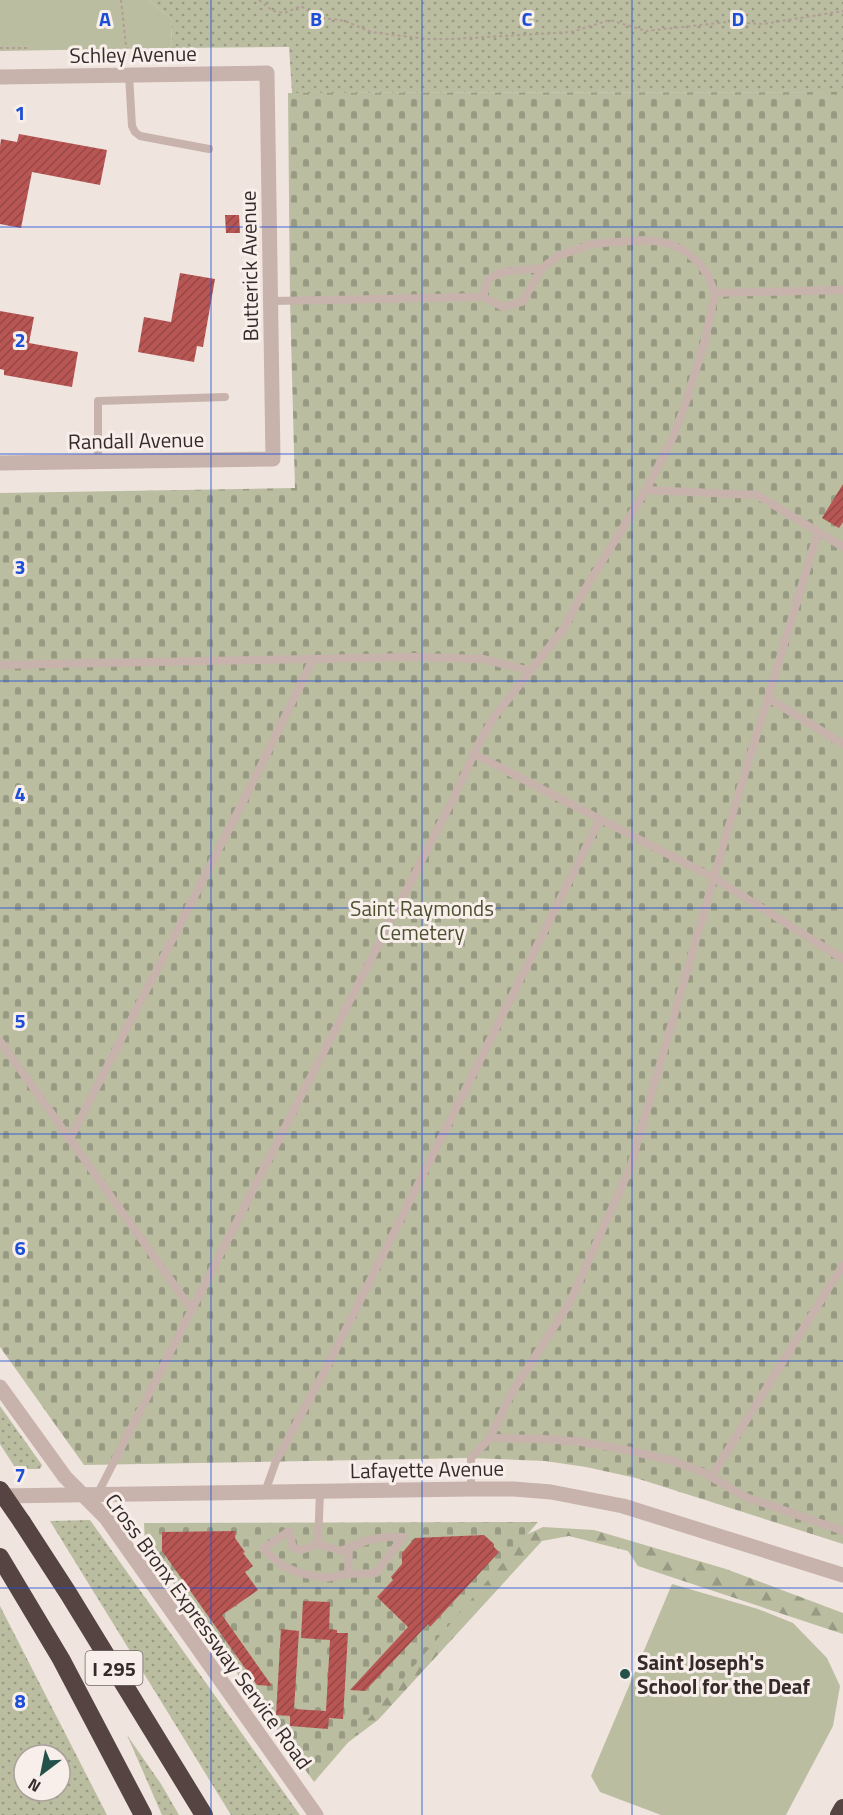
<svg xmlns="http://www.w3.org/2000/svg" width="843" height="1815" viewBox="0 0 843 1815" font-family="'Titillium Web',sans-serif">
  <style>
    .grass { fill: url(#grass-dots); fill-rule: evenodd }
    .forest { fill: url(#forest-firs) }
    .cemetery { fill: url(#cemetery-stones) }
    .park { fill: #babda0 }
    .building { fill: url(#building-hatch) }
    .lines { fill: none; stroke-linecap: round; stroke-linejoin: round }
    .path { stroke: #b29c96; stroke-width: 2; stroke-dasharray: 3 3; stroke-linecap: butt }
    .service { stroke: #c7b2ac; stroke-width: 8 }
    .minor { stroke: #c7b2ac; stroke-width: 15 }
    .tertiary { stroke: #c7b2ac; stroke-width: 15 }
    .motorway { stroke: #554442; stroke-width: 18 }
    .motorway-bridge { stroke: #554442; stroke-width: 18 }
    .grid { fill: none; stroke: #1d4ed8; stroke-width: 1.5; stroke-opacity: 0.55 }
    .poi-dot { fill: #24524b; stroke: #f8efeb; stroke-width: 2 }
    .labels { text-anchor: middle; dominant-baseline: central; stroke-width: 6; stroke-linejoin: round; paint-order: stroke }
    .shield { fill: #f8efeb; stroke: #706664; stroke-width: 1.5 }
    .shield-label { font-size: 20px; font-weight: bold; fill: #362b2a }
    .street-label { font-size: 21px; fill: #362b2a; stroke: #f8efeb }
    .park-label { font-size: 21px; fill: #4c5131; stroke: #f8efeb }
    .poi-label { font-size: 21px; font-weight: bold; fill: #362b2a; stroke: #f8efeb; text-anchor: start }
    .grid-label { font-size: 20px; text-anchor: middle; font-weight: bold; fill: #1d4ed8; stroke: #f8efeb; stroke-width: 6; stroke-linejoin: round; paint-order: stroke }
  </style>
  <defs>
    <pattern id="grass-dots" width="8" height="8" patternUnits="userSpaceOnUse" patternTransform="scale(1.5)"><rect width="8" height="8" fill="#babda0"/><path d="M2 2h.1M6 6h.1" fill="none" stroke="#989a83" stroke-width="1.8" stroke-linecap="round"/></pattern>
    <pattern id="forest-firs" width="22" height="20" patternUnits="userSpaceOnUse" patternTransform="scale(1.5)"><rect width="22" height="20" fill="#babda0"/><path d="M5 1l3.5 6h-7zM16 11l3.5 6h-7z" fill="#989a83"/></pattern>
    <pattern id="cemetery-stones" width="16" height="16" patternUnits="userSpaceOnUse" patternTransform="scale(1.5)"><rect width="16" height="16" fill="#babda0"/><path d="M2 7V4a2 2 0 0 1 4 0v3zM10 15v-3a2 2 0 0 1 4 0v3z" fill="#989a83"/></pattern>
    <pattern id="building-hatch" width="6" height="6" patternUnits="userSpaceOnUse" patternTransform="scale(1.5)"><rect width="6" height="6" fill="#b85654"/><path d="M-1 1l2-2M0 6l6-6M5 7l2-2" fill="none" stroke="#964746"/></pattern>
  </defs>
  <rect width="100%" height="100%" fill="#f0e4df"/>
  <g class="grass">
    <polygon points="149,0 843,0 843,92 292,93 289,47 172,48 171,19"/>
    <polygon points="0,1406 42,1465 40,1469 16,1469 0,1444"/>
    <polygon points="90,1520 300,1815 231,1815 50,1521"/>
    <path d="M 0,1606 L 107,1815 L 0,1815 ZM 24,1755 L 60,1755 L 60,1791 L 24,1791 Z"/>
    <polygon points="127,1735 161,1784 179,1815 162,1815"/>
  </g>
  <polygon class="forest" points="543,1527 594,1530 726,1569 843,1613 843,1634 638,1566 628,1551 569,1536 542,1541 378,1720 326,1759 515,1540"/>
  <g class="cemetery">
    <polygon points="843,92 843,1544 636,1478 586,1467 545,1461 471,1458 84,1465 0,1347 0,493 295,488 290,300 288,93"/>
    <polygon points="538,1522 314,1782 145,1543 144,1523"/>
  </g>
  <g class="park">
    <polygon points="0,0 149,0 171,19 172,48 0,51"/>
    <polygon points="672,1584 758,1609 793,1623 827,1658 840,1686 833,1726 786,1815 661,1815 600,1792 591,1776"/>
  </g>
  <g class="building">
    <polygon points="19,134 107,150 100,185 32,172 21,228 0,224 0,147 1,139 17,142"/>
    <polygon points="225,215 239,215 240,233 226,233"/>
    <polygon points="180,273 215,279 203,347 197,346 194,362 138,352 144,317 171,322"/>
    <polygon points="0,311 34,317 29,343 78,352 72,387 4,375 4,370 0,369"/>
    <polygon points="843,484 843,522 839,528 822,518"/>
    <polygon points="236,1531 235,1538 245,1552 243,1553 253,1566 245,1572 258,1590 222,1615 272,1686 257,1685 162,1551 162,1532"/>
    <polygon points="484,1535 494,1544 494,1547 499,1552 430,1627 428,1624 365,1691 350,1690 408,1627 377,1597 393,1580 391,1577 402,1564 402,1553 415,1538"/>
    <polygon points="303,1601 330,1602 329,1629 337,1630 337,1633 348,1633 343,1719 329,1718 328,1729 290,1726 290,1716 276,1715 281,1629 299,1631 294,1709 326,1711 330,1640 301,1638"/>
  </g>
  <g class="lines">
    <g class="path">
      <polyline points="121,0 127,54"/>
      <polyline points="259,0 273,11 284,13 301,6 317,17 345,21 371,32 427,39 452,39 571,32 610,20 646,31 728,22 763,24 843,11"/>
      <polyline points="0,48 29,48"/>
    </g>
    <g class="service">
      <polyline points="129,75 132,126 135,132 140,136 209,149"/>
      <polyline points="715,293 843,290"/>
      <polyline points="271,301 483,297"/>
      <polyline points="98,462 98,401 225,397"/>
      <polyline points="646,490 757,495 843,547"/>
      <polyline points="0,665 414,657 483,659 530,671"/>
      <polyline points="768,698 843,744"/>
      <polyline points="474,754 714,878 843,959"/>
      <polyline points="0,1041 192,1310"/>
      <polyline points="70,1139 253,782 313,659"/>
      <polyline points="490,1438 545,1439 581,1442 622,1449 674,1461 702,1472 746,1497 843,1531"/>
      <polyline points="711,1477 843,1265"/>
      <polyline points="471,1489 471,1458 490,1438 511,1394 570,1302 630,1168 725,839 818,532"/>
      <polyline points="265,1492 276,1461 330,1361 600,819"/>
      <polyline points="97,1495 453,799 480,741 494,717 565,627 582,594 646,490 674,435 687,399 705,340 715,293 708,276 698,262 682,249 663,242 643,240 592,244 558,256 542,268 502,272 488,279 483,297 503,307 522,302 542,268"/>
      <path d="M 318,1544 L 341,1551 C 365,1540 376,1536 403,1537 L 376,1573 L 348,1574 L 325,1578 L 300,1573 L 283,1566 L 263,1549 L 289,1531 L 293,1548 L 302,1550 L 318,1544 L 320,1492"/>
      <polyline points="348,1574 349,1548"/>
    </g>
    <polyline class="minor" points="0,77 267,73 273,459 0,463"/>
    <g class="tertiary">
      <polyline points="0,1387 65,1477 106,1518 316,1815"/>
      <polyline points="0,1496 471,1489 514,1489 551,1492 623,1506 843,1575"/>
    </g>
    <g class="motorway">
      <polyline points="22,1522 68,1593 204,1815"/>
      <polyline points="0,1557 61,1659 143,1815"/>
      <polyline points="839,1815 843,1808"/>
    </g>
    <polyline class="motorway-bridge" points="0,1490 22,1522"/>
  </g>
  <path class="grid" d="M 211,0 L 211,1815M 422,0 L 422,1815M 632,0 L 632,1815M 0,227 L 843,227M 0,454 L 843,454M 0,681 L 843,681M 0,908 L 843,908M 0,1134 L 843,1134M 0,1361 L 843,1361M 0,1588 L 843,1588"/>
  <circle class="poi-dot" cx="625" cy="1674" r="6"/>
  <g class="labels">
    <rect class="shield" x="85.5" y="1651" width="57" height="34" rx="4.5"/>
    <g class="shield-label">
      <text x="114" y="1668">I 295</text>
    </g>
    <g class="street-label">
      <text transform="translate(133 54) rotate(-1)">Schley Avenue</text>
      <text transform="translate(249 266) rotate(-91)">Butterick Avenue</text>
      <text transform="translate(136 440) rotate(-1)">Randall Avenue</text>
      <text transform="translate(427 1469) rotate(-1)">Lafayette Avenue</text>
      <text transform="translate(209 1631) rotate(54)">Cross Bronx Expressway Service Road</text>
    </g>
    <g class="park-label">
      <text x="422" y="908">Saint Raymonds<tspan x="422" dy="24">Cemetery</tspan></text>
    </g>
    <g class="poi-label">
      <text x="637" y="1662">Saint Joseph's<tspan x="637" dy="24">School for the Deaf</tspan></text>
    </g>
  </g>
  <g class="grid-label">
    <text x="105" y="26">A</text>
    <text x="316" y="26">B</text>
    <text x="527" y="26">C</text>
    <text x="738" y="26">D</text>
    <text x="20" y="120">1</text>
    <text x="20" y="347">2</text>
    <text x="20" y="574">3</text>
    <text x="20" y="801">4</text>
    <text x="20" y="1028">5</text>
    <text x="20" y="1255">6</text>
    <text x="20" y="1482">7</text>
    <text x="20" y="1708">8</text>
  </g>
  <g transform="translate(42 1773) rotate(212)"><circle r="28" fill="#f8efeb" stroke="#aaa19e" stroke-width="1.5"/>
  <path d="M0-4.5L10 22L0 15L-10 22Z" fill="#24524b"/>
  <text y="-9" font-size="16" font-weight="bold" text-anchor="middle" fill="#362b2a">N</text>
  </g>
</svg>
